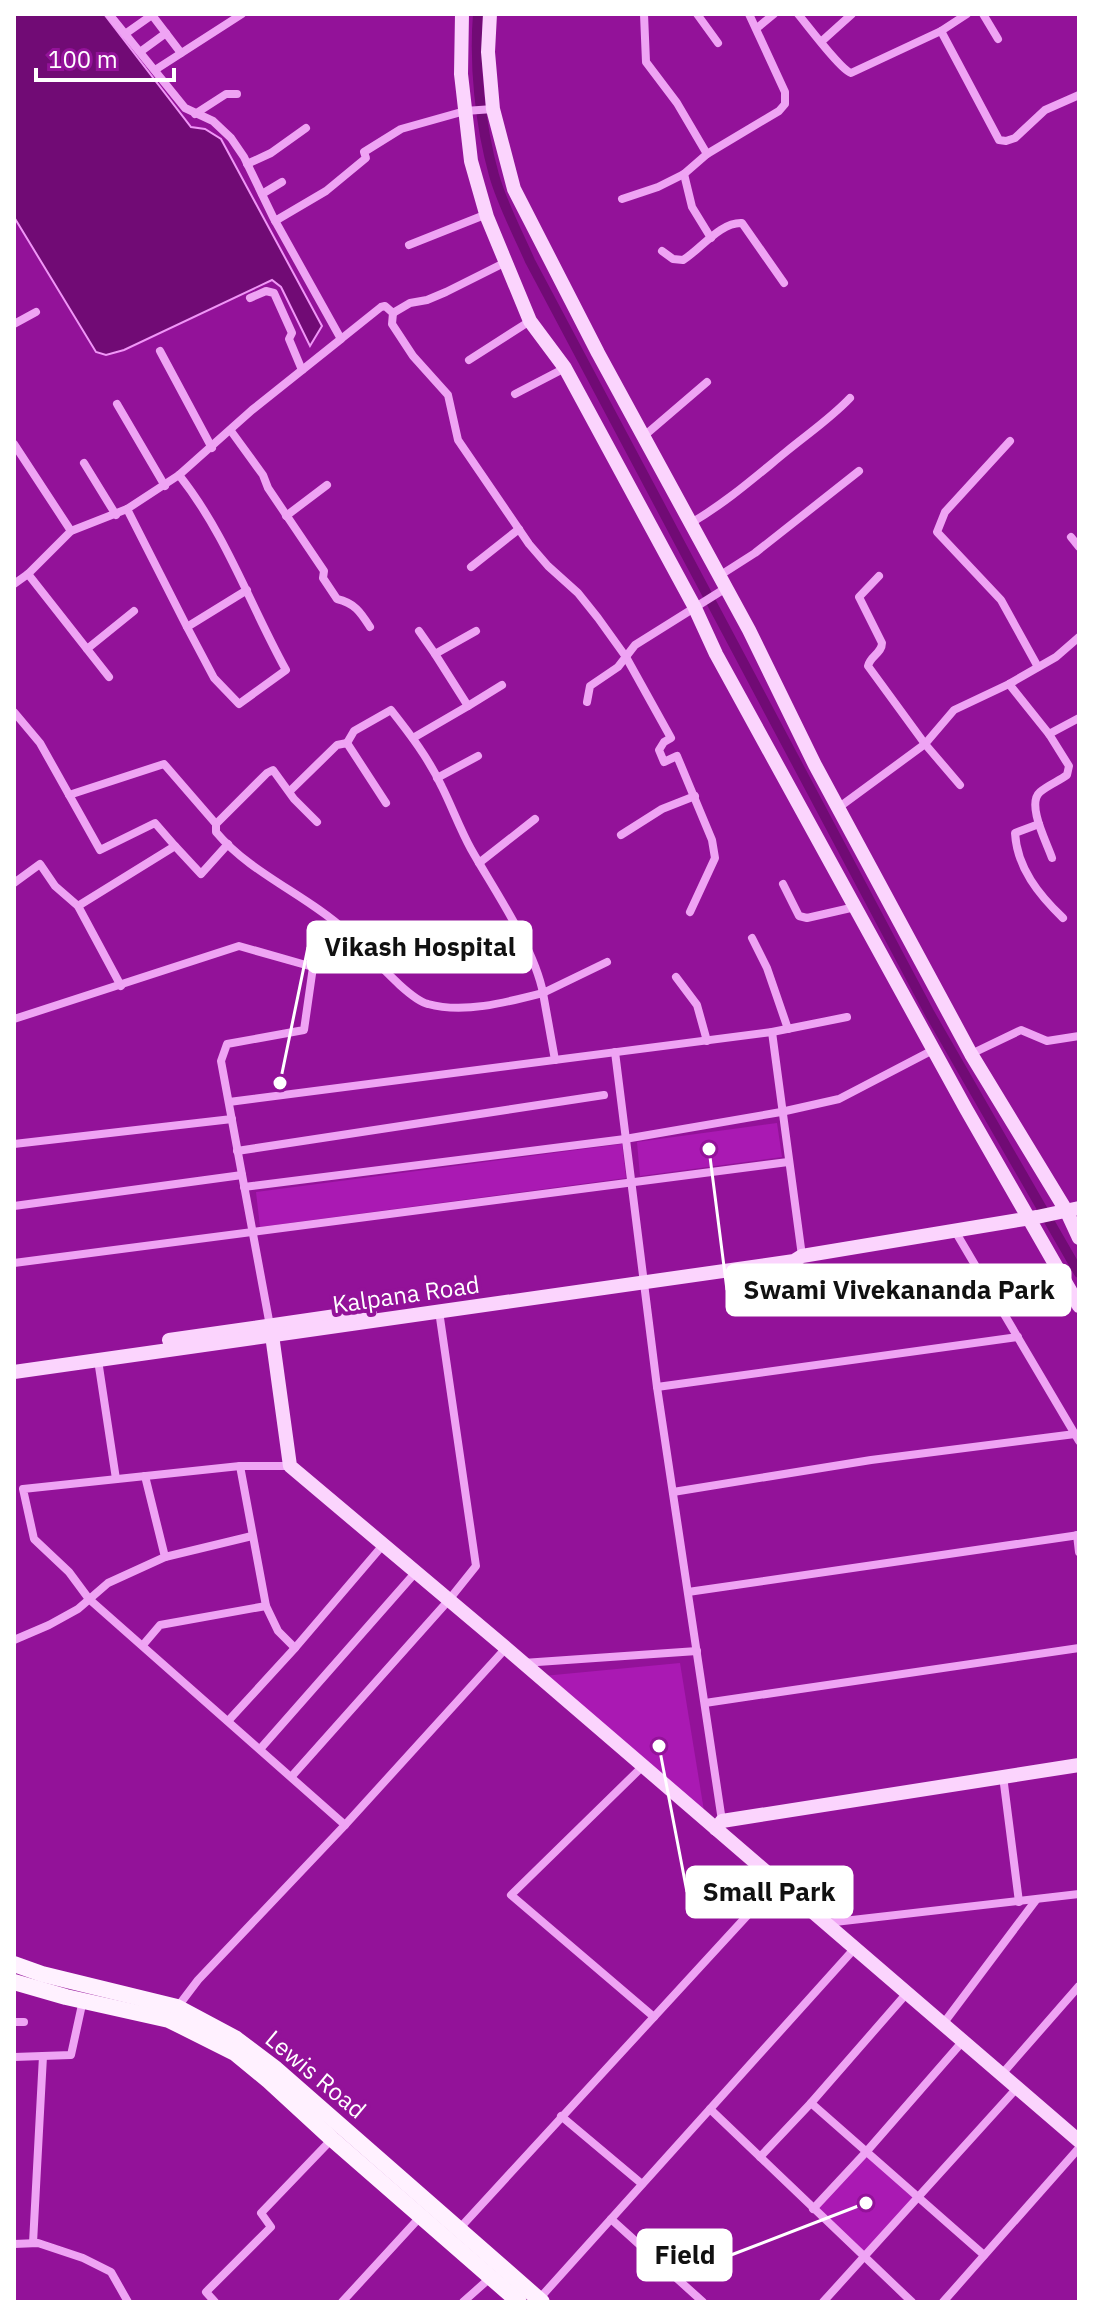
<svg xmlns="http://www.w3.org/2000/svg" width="1093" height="2316" viewBox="0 0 1093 2316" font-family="'IBM Plex Sans',sans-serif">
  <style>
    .green { fill: #aa19b3 }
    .water { fill: #710b75; stroke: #f096f7; stroke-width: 2 }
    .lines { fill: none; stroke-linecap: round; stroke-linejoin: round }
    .canal { stroke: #710b75; stroke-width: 10 }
    .street { stroke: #efa4f4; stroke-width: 8 }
    .secondary { stroke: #fbd4fd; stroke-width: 14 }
    .primary { stroke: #fff1ff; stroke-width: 16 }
    .labels { text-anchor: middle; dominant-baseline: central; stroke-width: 8; stroke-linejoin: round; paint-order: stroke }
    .street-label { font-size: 24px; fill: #fff; stroke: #931299 }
    .leader { fill: none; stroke: #fff; stroke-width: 3 }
    .callout-dot { fill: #fff; stroke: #931299; stroke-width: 3 }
    .callout { fill: #fff; stroke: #fff; stroke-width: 3 }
    .callout-label { font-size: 26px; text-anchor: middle; font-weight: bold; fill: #111 }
  </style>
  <rect width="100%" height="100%" fill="#931299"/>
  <g class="green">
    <polygon points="777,1123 782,1157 640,1176 637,1142"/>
    <polygon points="622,1144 626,1178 260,1227 256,1192"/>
    <polygon points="680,1663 705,1817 543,1676"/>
    <polygon points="867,2151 919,2196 864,2257 813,2209"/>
  </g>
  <polygon class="water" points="14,14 104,14 191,127 205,129 221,139 322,326 310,346 281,287 272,280 124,350 106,355 96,352 14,217"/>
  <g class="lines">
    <path class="canal" d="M 478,14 C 474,65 480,125 494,175 C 502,204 518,233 530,261 L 930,1014 L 1079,1273"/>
    <g class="street">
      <polyline points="644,14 646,62 677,103 707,154"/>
      <polyline points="697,14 718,43"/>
      <path d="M 798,14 C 808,26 841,70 851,73 L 941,31 L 967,14"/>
      <polyline points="983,14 998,39"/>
      <polyline points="757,28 774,14"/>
      <polyline points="941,31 999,140 1006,141 1015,138 1045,110 1079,95"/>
      <polyline points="125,34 152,15 181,53"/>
      <polyline points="822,41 852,14"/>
      <polyline points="140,52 166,33"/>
      <polyline points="155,70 242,14"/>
      <polyline points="195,114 226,94 237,94"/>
      <polyline points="247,164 271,153 306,128"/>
      <polyline points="684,174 692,207 711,238"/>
      <polyline points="262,194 282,182"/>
      <polyline points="622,199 658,187 684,174 707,154 779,111 785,104 785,92 749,14"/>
      <polyline points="275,221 326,191 366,158 364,152 401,129 465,111 493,109"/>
      <polyline points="409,245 487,214"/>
      <path d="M 662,251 L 673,259 L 683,260 C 701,249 720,222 742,223 L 784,283"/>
      <polyline points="250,298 266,291 274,293 292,333 289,339 302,370"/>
      <polyline points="393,313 392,324 413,356 448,395 458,440 529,544 548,566 578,593 598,618 626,657 671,738 664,742 659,750 664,762 677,756 712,840 715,858 690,912"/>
      <polyline points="14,324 36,312"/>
      <polyline points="341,339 381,307 385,306 393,313 410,303 427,300 446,292 506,262"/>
      <polyline points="160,351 212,448"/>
      <polyline points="469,360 530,321"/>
      <polyline points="515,394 565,368"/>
      <polyline points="117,404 165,486"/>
      <path d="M 231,431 L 263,475 L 268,488 L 324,571 L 323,578 L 337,599 C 355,603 361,613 370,627"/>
      <polyline points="644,436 707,382"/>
      <polyline points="1010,441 945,512 937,532 1001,600 1038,667"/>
      <polyline points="14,444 71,531"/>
      <polyline points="84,463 116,515"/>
      <path d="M 179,475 C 226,534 250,605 286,670 L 239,704 L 214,678 L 187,627 L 247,590"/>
      <polyline points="127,509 187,627"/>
      <polyline points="286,516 327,485"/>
      <path d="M 691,523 C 727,502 755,477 787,451 C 809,433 831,418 850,398"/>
      <polyline points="1071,537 1079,547"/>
      <polyline points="471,567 519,529"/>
      <polyline points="28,574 109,677"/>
      <polyline points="719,576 755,553 859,471"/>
      <path d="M 879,576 L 859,597 L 882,643 C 882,653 870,656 868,666 L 925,744 L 960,785"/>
      <polyline points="14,584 28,574 71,531 127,509 179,475 252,410 341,339 273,217 244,157 231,138 213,121 185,108 109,14"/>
      <polyline points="419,631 435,654"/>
      <polyline points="87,649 134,611"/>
      <path d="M 1009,684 L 1049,734 L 1069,766 L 1067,775 C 1059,781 1048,785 1040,792 C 1026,804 1047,843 1052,858"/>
      <polyline points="587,702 590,686 618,667 635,645 726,588"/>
      <polyline points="468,706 502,685"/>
      <polyline points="14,712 40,743 100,850 155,823 175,846 78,906"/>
      <polyline points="1049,734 1079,718"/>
      <polyline points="413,738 468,706 435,654 476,631"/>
      <path d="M 347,743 L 354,731 L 391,710 C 410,734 429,759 442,787 C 452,807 460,829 471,849 C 494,890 534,947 543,993 L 607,962"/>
      <polyline points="437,778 478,756"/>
      <polyline points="290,791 337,745 347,743 386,803"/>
      <path d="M 69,795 L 164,764 L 216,824 L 216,832 C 251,874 307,895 347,932 C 365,948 407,999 428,1004 C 464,1014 508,1002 543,993 L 555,1060"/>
      <polyline points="838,808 925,744 954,710 1009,684 1056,657 1079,637"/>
      <polyline points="216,824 267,773 273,770 294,799 317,822"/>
      <path d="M 1039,824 L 1015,833 C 1017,868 1039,895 1063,918"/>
      <polyline points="621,835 662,809 695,796"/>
      <polyline points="175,846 201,874 228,844"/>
      <polyline points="479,863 535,819"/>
      <polyline points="14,883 40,864 55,886 78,906 121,986"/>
      <polyline points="783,884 799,916 807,918 855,907"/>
      <polyline points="752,938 767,968 788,1029"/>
      <polyline points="313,967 345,930"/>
      <polyline points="676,977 697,1005 707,1041"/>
      <polyline points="14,1019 239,946 313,967 304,1030 227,1044 221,1061 270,1326"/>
      <polyline points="772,1032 802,1256"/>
      <polyline points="615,1052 657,1387 722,1821"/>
      <polyline points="971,1054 1021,1030 1047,1041 1079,1036"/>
      <polyline points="229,1102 772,1032 847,1017"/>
      <polyline points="14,1144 232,1119"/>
      <polyline points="237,1151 604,1095"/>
      <polyline points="244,1187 625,1139 781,1112 839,1099 933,1050"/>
      <polyline points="14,1206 242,1175"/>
      <polyline points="955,1231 1079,1441"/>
      <polyline points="14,1263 788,1162"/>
      <polyline points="98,1360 116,1479"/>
      <polyline points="657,1387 1018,1337"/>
      <polyline points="240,1466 266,1606 278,1631 295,1648"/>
      <polyline points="290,1466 240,1466 23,1489 34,1539 69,1572 89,1599 345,1825"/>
      <polyline points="145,1476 165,1557"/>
      <polyline points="673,1492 871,1460 1075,1434"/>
      <polyline points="1077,1535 1079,1552"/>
      <polyline points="688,1592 1079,1535"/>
      <polyline points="14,1640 49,1625 78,1609 108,1583 165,1557 252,1536"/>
      <polyline points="143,1645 160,1625 266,1606"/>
      <polyline points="523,1663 697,1651"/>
      <polyline points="705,1703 1079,1648"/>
      <polyline points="229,1720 295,1648 383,1545"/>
      <polyline points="261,1748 415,1573"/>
      <polyline points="643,1766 511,1895 654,2017"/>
      <polyline points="292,1776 448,1601 476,1566 439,1311"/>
      <polyline points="1003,1776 1019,1902"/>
      <polyline points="826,1923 1079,1894"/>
      <polyline points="176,2009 198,1980 345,1825 506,1648"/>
      <polyline points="14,2022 24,2022"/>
      <polyline points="943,2024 1036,1900"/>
      <polyline points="14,2057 71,2055 83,2000"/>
      <polyline points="1002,2074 1079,1986"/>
      <polyline points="811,2103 984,2255"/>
      <polyline points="710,2109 912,2302"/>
      <polyline points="561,2116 642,2184"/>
      <polyline points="760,2157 811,2103 907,1993"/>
      <polyline points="813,2209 867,2151 963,2041"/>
      <polyline points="611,2219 703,2302"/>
      <polyline points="459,2229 778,1882"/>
      <polyline points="33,2243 43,2056"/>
      <polyline points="14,2244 38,2243 83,2258 111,2272 128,2302"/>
      <polyline points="539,2299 855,1948"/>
      <polyline points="215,2302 206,2292 271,2227 261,2213 332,2139"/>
      <polyline points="342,2302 421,2216"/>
      <polyline points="463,2302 490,2278"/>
      <polyline points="823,2302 1017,2088"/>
      <polyline points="943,2302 1079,2148"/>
    </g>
    <g class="secondary">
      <polyline points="462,14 461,74 471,161 487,217 530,321 565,368 694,606 716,654 966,1109 1079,1306"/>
      <polyline points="490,14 488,52 493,109 514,189 598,353 749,630 815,765 971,1054 1067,1212 1079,1238"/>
      <polyline points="272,1335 290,1466 506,1648 1079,2141"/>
      <polyline points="169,1340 370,1311"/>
      <polyline points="14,1372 794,1261 802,1256 1037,1217 1079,1208"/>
      <polyline points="716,1829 722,1821 1079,1765"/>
    </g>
    <g class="primary">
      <polyline points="14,1964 42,1974 177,2007 235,2038 276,2069 542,2302"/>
      <polyline points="14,1982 66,1997 169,2020 235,2053 269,2081 332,2139 519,2302"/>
    </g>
  </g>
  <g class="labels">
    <g class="street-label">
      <text transform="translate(406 1294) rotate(-8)">Kalpana Road</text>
      <text transform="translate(316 2074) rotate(40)">Lewis Road</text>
    </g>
  </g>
  <path class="leader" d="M280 1083L308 947M709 1149L727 1290M659 1746L687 1892M866 2203L731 2255"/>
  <g class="callout-dot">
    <circle cx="280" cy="1083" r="8"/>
    <circle cx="709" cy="1149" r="8"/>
    <circle cx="659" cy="1746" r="8"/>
    <circle cx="866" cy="2203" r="8"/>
  </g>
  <g class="callout">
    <rect x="308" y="922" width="223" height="50" rx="8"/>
    <rect x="727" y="1265" width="343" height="50" rx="8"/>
    <rect x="687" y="1867" width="165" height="50" rx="8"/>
    <rect x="638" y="2230" width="93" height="50" rx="8"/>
  </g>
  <g class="callout-label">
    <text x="420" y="956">Vikash Hospital</text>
    <text x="899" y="1299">Swami Vivekananda Park</text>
    <text x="769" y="1901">Small Park</text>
    <text x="685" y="2264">Field</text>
  </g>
  <rect width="1093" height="2316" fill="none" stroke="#ffffff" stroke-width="32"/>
  <path d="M36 68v12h138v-12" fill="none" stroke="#ffffff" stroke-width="4"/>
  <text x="48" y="68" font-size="24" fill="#ffffff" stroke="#931299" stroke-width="6" paint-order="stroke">100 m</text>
</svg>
